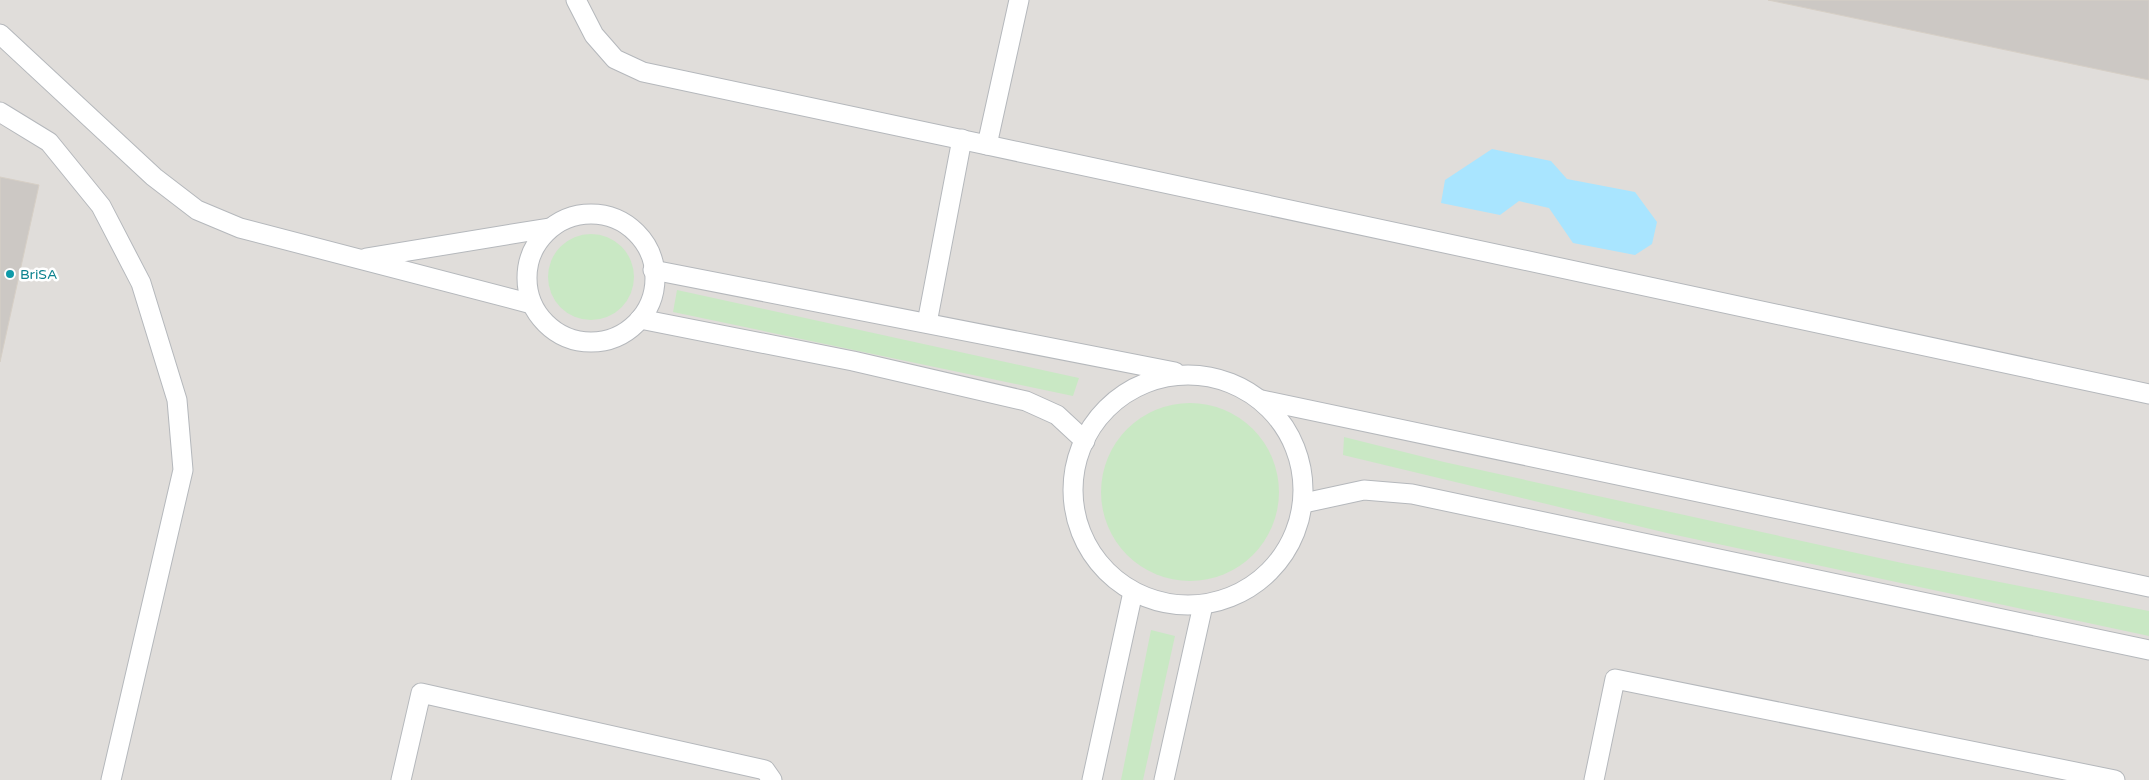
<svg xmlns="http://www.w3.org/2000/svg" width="2149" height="780" viewBox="0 0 2149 780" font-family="'Varela Round',sans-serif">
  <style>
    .industrial { fill: #e0ddda }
    .green { fill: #c9e8c4 }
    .water { fill: #a9e5ff }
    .building { fill: #ccc8c4; stroke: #d6cfc6 }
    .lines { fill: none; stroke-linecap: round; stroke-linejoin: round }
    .service-casing { stroke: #b5b8bc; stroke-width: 21 }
    .service { stroke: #fff; stroke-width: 19 }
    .culture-dot { fill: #0f9aa8; stroke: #fff; stroke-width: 2 }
    .labels { text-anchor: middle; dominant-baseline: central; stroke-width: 5; stroke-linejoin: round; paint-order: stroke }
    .culture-label { font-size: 14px; fill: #0d838f; stroke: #fff; text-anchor: start }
  </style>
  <rect width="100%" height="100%" fill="#f1ede8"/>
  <rect class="industrial" x="0" y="0" width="2149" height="780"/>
  <g class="green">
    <circle cx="591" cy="277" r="43"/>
    <polygon points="677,290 1079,378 1073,396 673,312"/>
    <circle cx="1190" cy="492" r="89"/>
    <polygon points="1344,437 1444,462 1902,563 2149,611 2149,636 1671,534 1343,455"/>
    <polygon points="1151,630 1175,636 1143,780 1121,780"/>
  </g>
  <polygon class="water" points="1492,149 1551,161 1567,179 1635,192 1657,222 1652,244 1635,255 1573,243 1549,208 1519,201 1500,215 1441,203 1445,180"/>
  <g class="building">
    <polygon points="1768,0 2149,0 2149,80"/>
    <polygon points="0,177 39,185 0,362"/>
  </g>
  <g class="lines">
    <defs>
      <g id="service">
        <polyline points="576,0 594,35 615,59 643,72 987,145 1019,0"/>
        <polyline points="0,34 154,177 197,210 240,228 532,304"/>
        <polyline points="0,112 49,142 101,206 141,283 177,400 183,470 111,780"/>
        <polyline points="987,145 2149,394"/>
        <circle cx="591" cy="278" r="64"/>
        <polyline points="366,258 549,228"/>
        <polyline points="653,270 1175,372"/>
        <polyline points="640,319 853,361 1026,401 1057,415 1085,441"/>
        <polyline points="927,323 962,139"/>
        <circle cx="1188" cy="490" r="115"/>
        <polyline points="1262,400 2149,587"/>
        <polyline points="1304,503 1364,490 1412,494 2149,650"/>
        <polyline points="401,780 421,693 765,770 772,780"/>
        <polyline points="1092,780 1133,592"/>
        <polyline points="1164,780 1203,605"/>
        <polyline points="1594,780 1615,679 2115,780"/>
      </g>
    </defs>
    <use href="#service" class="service-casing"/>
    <use href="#service" class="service"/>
  </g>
  <circle class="culture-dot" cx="10" cy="274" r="5"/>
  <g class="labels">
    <g class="culture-label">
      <text x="20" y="274">BriSA</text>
    </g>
  </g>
</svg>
